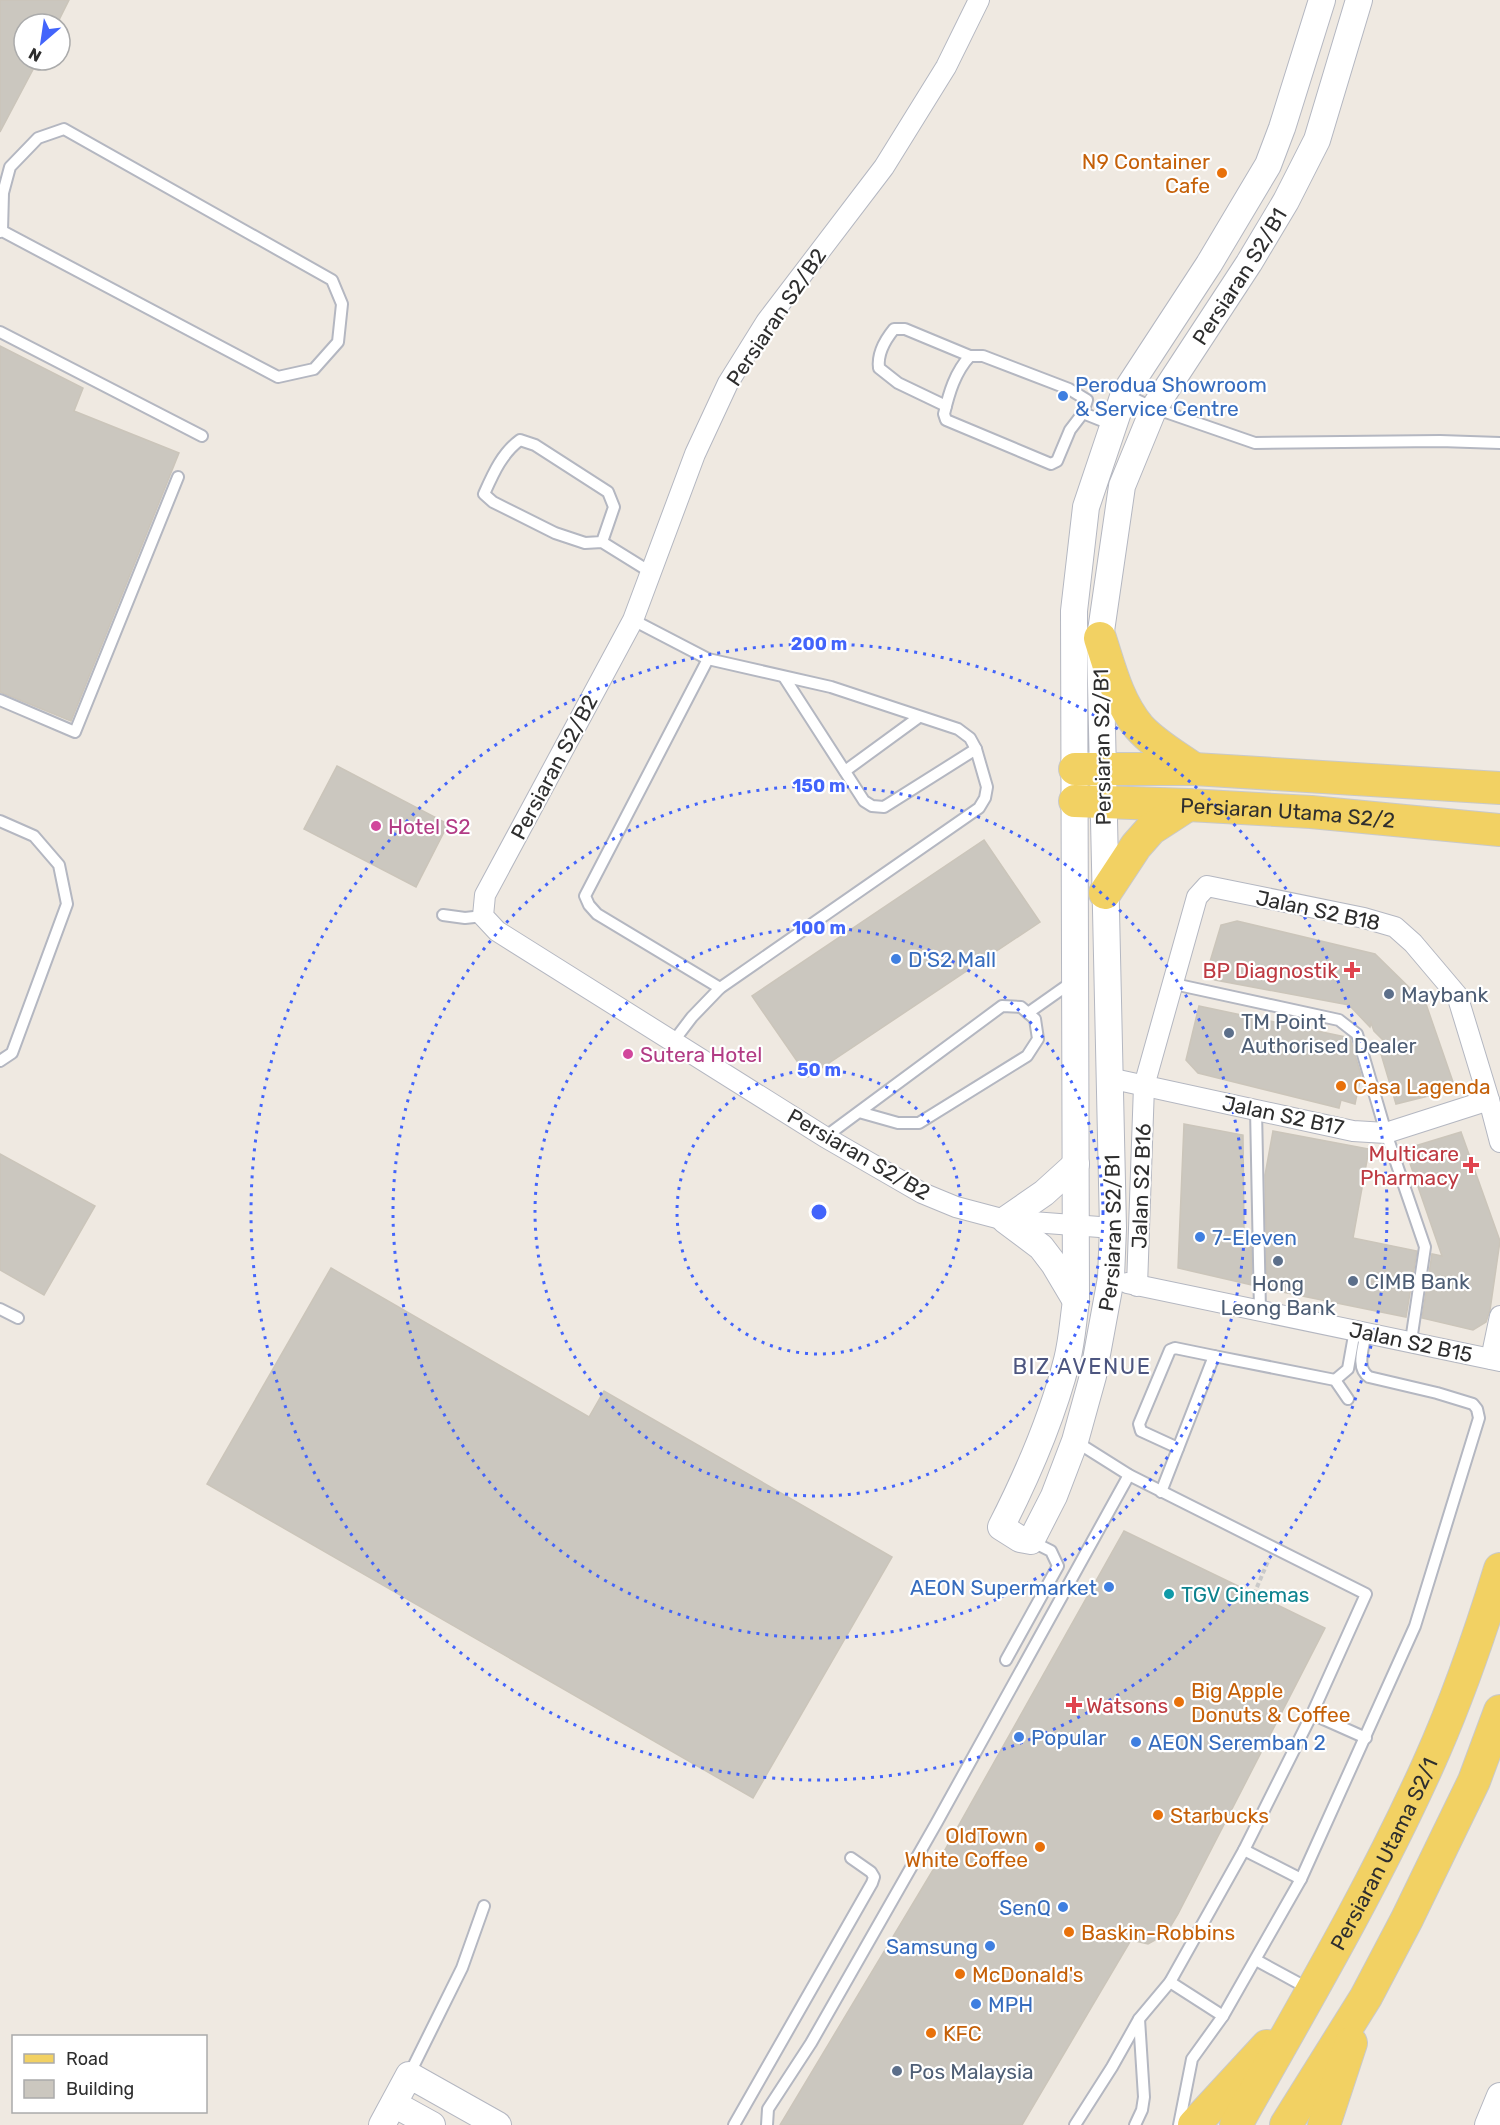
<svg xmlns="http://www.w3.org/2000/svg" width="1500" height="2125" viewBox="0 0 1500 2125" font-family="Rubik,sans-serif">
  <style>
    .building { fill: #cbc7bf; stroke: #cbc5ba; stroke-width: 1.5 }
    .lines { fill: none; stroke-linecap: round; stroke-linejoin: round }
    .service-casing { stroke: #b4b7c1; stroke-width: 14 }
    .minor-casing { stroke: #b4b7c1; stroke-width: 22 }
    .tertiary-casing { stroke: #b4b7c1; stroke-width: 28 }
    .primary-casing { stroke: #c9c9c9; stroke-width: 34 }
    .path { stroke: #c9c9c9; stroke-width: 4; stroke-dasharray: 4.5 3; stroke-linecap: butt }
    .service { stroke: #fff; stroke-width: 10 }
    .minor { stroke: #fff; stroke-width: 20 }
    .tertiary { stroke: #fff; stroke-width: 26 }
    .primary { stroke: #f2d163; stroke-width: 32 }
    .ring { fill: none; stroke: #4264fb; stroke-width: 3; stroke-dasharray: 3 6 }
    .food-dot { fill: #e8710a; stroke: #fff; stroke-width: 2 }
    .shop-dot { fill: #3f7fe0; stroke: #fff; stroke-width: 2 }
    .hotel-dot { fill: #d1479c; stroke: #fff; stroke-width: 2 }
    .health-dot { fill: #e0444e; stroke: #fff; stroke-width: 2 }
    .service-dot { fill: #5c6f8a; stroke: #fff; stroke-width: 2 }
    .culture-dot { fill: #0f9aa8; stroke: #fff; stroke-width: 2 }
    .labels { text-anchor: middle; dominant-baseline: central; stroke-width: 4.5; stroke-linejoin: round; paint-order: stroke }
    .food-label { font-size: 21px; fill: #c56008; stroke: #fff; text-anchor: start }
    .street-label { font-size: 21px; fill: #2e2e2e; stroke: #fff }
    .shop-label { font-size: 21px; fill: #366cbe; stroke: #fff; text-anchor: start }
    .hotel-label { font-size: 21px; fill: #b23c85; stroke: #fff; text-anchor: start }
    .health-label { font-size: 21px; fill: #be3a42; stroke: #fff; text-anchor: end }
    .service-label { font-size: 21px; fill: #4e5e75; stroke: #fff; text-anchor: start }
    .culture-label { font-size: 21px; fill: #0d838f; stroke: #fff; text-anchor: start }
    .neighbourhood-label { font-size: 22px; letter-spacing: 1.5px; fill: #4d5680; stroke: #fff }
    .centre { fill: #4264fb; stroke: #fff; stroke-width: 3 }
    .ring-label { font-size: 18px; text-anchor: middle; font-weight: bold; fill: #4264fb; stroke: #fff; stroke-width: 4.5; stroke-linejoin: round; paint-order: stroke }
  </style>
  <rect width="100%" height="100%" fill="#efe9e1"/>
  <g class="building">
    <polygon points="0,0 69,0 57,24 24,24 24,60 38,60 0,132"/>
    <polygon points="0,346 83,388 74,411 179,453 71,721 0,692"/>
    <polygon points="337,766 448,824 416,887 304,829"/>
    <polygon points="984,840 1040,922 808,1077 752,996"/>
    <polygon points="1237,921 1375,954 1426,1004 1453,1082 1448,1091 1396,1104 1378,1044 1389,1046 1374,1031 1371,1023 1370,1027 1349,1005 1215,980 1206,975 1221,925"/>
    <polygon points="1199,1006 1350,1038 1361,1075 1355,1104 1341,1100 1339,1108 1198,1073 1186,1060"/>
    <polygon points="1184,1124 1243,1135 1244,1235 1251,1235 1252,1285 1178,1268"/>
    <polygon points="1273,1131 1369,1149 1353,1238 1417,1251 1406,1317 1267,1289 1265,1175"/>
    <polygon points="1461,1132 1500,1241 1490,1310 1486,1322 1473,1330 1422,1318 1432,1254 1442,1256 1405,1149"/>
    <polygon points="0,1154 95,1206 44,1295 0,1270"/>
    <polygon points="331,1268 589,1417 604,1391 892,1557 753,1798 207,1484"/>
    <polygon points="1124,1531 1325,1628 1178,1914 1166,1934 1148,1944 1131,1940 1022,2125 780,2125 942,1855"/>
  </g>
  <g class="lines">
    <defs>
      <g id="service">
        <polyline points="0,232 2,231 278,377 314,369 338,342 342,304 332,280 64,129 38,138 10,167 3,193 2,231"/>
        <polyline points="0,332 202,436"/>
        <path d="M 970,356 L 983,356 L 1069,389 L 1087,400 L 1083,413 L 1070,430 L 1057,461 L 1051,464 L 946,420 L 944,414 C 949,393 955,372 970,356 Z"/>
        <polyline points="1124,394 1154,408 1255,443 1440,441 1500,443"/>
        <path d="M 946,406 L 898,383 L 879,368 C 877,353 885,340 894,329 L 905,329 L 970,356"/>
        <polyline points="1083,413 1113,425"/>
        <path d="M 602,542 L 614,507 L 608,492 L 535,445 L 520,440 C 502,453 493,474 484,494 L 493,502 L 555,533 L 585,543 L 602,542 L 652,573"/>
        <polyline points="633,620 708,659 831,687 958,729 970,738 976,749 987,787 985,798 979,808 720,988 692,1017 673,1042"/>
        <polyline points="708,659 585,896 589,905 597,914 720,988"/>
        <polyline points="784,677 864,801 872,806 884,807 976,749"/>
        <polyline points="0,700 75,732 178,477"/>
        <polyline points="845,771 919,717"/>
        <polyline points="0,821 34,836 59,865 67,904 12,1053 0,1061"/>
        <polyline points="443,915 465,918 483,916"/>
        <polyline points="1174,984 1339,1020 1357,1034 1386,1133 1425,1247 1411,1341"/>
        <polyline points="1028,1013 1072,982"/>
        <polyline points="1256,1109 1260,1311"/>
        <polyline points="825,1137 1002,1006 1021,1007 1035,1019 1038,1039 1027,1056 919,1123 898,1123 859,1112"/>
        <polyline points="0,1309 18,1318"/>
        <polyline points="1335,1380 1348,1369 1355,1330"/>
        <polyline points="1075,1441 1129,1475 1366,1594 1312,1714 1244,1850 1170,1982 1139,2019 1112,2067 1075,2125"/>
        <polyline points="1178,1448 1141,1431 1139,1424 1170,1350 1175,1348 1214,1356"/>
        <polyline points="1161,1492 1214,1356 1335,1380 1348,1399"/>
        <polyline points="1006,1660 1058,1566 1051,1551 1031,1541"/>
        <polyline points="1312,1714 1366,1738"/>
        <polyline points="1244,1850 1301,1879"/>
        <polyline points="1256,1960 1311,1990"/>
        <polyline points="1170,1982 1223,2016"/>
        <polyline points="409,2075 462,1968 484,1906"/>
        <polyline points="734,2125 872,1883 874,1877 871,1872 851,1858"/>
        <polyline points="767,2125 768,2109 811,2043 937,1822 1129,1475"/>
        <polyline points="1135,2125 1142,2110 1144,2097 1139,2019"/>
        <path d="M 1179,2125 L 1192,2059 L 1223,2016 L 1301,1879 L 1415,1626 L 1479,1418 L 1477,1409 L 1473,1404 L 1437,1393 L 1369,1377 C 1355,1368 1364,1346 1366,1332"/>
      </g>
      <g id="minor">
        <polyline points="979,0 946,67 884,167 766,322 728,383 695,454 633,620 485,895 483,916 497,931 825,1137 922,1193 956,1207 1005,1220 1113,1228"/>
        <polyline points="1109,1078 1353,1131 1386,1133 1489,1100"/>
        <polyline points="1127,1283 1500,1361"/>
        <polyline points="1137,1286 1144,1086 1197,897 1207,886 1364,918 1395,927 1413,943 1457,995 1489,1100 1500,1142"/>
        <polyline points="1491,1359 1500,1316"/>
      </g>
      <g id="tertiary">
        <path id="s1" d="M 1322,0 L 1282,128 L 1268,165 L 1209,264 L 1124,394 L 1086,507 L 1074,611 L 1076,1301 C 1073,1321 1072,1341 1067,1360 C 1052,1419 1028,1474 1001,1527 L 1020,1539 L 1031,1541 L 1054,1496 L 1075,1441 L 1093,1376 L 1111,1278 L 1113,1228 L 1100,638 L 1122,486 L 1154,408 L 1249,263 L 1286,201 L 1317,140 L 1359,0"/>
        <polyline points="1076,1164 1044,1193 1005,1220 1041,1247 1054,1264 1076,1301"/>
        <polyline points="394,2104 432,2125"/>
        <polyline points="382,2125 409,2075 498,2125"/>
        <polyline points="1488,2125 1500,2096"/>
      </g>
      <g id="primary">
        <path d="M 1100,638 C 1110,669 1118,702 1139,727 C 1154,744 1176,756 1194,769"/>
        <polyline points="1075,769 1194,769 1500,788"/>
        <path id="s2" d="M 1075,801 L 1188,805 L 1311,812 L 1500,830"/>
        <polyline points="1105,893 1136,846 1151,829 1188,805"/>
        <polyline points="1194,2125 1267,2046"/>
        <path id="s3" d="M 1236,2125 C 1303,2006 1372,1889 1428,1765 C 1456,1703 1480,1634 1500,1569"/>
        <polyline points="1286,2125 1366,1997 1407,1919 1474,1781 1500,1711"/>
        <polyline points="1324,2125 1351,2043"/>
      </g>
    </defs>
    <use href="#service" class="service-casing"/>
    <use href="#minor" class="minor-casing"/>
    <use href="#tertiary" class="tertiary-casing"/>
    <use href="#primary" class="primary-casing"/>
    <polyline class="path" points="1254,1594 1269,1559"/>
    <use href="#service" class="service"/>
    <use href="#minor" class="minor"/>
    <use href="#tertiary" class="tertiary"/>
    <use href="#primary" class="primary"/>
  </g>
  <g class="ring">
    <circle cx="819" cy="1212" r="142"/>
    <circle cx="819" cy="1212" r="284"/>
    <circle cx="819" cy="1212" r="426"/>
    <circle cx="819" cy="1212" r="568"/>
  </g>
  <g class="food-dot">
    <circle cx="1222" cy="173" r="6"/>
    <circle cx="1341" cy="1086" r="6"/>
    <circle cx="1179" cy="1702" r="6"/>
    <circle cx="1158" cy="1815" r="6"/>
    <circle cx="1040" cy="1847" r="6"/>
    <circle cx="1069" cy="1932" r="6"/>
    <circle cx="960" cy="1974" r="6"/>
    <circle cx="931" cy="2033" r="6"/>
  </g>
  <g class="shop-dot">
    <circle cx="1063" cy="396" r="6"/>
    <circle cx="896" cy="959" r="6"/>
    <circle cx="1200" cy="1237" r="6"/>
    <circle cx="1109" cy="1587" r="6"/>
    <circle cx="1019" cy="1737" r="6"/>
    <circle cx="1136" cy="1742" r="6"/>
    <circle cx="1063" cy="1907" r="6"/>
    <circle cx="990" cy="1946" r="6"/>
    <circle cx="976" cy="2004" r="6"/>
  </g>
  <g class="hotel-dot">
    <circle cx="376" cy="826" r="6"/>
    <circle cx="628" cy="1054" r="6"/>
  </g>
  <g class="health-dot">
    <path d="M1349 961h6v6h6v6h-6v6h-6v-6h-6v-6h6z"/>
    <path d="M1468 1156h6v6h6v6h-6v6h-6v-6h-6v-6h6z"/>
    <path d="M1071 1696h6v6h6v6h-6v6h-6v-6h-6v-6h6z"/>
  </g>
  <g class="service-dot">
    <circle cx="1389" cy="994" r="6"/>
    <circle cx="1229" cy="1033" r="6"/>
    <circle cx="1278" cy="1261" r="6"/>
    <circle cx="1353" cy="1281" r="6"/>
    <circle cx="897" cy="2071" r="6"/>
  </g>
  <circle class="culture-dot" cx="1169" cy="1594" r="6"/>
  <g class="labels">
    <g class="food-label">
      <text x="1210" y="161" text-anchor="end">N9 Container<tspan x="1210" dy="24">Cafe</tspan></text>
      <text x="1353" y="1086">Casa Lagenda</text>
      <text x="1191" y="1690">Big Apple<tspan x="1191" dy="24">Donuts &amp; Coffee</tspan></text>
      <text x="1170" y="1815">Starbucks</text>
      <text x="1028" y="1835" text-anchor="end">OldTown<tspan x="1028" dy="24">White Coffee</tspan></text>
      <text x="1081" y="1932">Baskin-Robbins</text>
      <text x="972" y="1974">McDonald's</text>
      <text x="943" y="2033">KFC</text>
    </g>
    <g class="street-label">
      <text stroke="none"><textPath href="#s1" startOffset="2943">Persiaran S2/B1</textPath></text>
      <text transform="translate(776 317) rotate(-56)">Persiaran S2/B2</text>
      <text transform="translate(1102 747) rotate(-91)">Persiaran S2/B1</text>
      <text transform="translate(554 767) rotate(-62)">Persiaran S2/B2</text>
      <text stroke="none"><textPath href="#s2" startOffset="213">Persiaran Utama S2/2</textPath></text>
      <text transform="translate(1318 910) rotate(12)">Jalan S2 B18</text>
      <text transform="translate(1283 1115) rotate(12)">Jalan S2 B17</text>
      <text transform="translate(859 1154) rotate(30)">Persiaran S2/B2</text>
      <text transform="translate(1141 1186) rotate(-88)">Jalan S2 B16</text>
      <text stroke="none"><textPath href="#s1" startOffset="1953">Persiaran S2/B1</textPath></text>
      <text transform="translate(1411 1342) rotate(12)">Jalan S2 B15</text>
      <text stroke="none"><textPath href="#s3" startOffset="309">Persiaran Utama S2/1</textPath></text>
    </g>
    <g class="shop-label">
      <text x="1075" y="384">Perodua Showroom<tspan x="1075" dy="24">&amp; Service Centre</tspan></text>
      <text x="908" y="959">D'S2 Mall</text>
      <text x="1212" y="1237">7-Eleven</text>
      <text x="1097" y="1587" text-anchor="end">AEON Supermarket</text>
      <text x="1031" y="1737">Popular</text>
      <text x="1148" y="1742">AEON Seremban 2</text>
      <text x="1051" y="1907" text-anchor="end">SenQ</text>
      <text x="978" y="1946" text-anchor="end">Samsung</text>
      <text x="988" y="2004">MPH</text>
    </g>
    <g class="hotel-label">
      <text x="388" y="826">Hotel S2</text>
      <text x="640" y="1054">Sutera Hotel</text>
    </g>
    <g class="health-label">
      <text x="1338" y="970">BP Diagnostik</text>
      <text x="1459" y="1153">Multicare<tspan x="1459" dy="24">Pharmacy</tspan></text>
      <text x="1086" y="1705" text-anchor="start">Watsons</text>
    </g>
    <g class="service-label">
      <text x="1401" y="994">Maybank</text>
      <text x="1241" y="1021">TM Point<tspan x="1241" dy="24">Authorised Dealer</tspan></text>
      <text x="1365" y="1281">CIMB Bank</text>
      <text x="1278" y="1283" text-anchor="middle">Hong<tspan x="1278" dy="24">Leong Bank</tspan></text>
      <text x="909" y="2071">Pos Malaysia</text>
    </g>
    <g class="culture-label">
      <text x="1181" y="1594">TGV Cinemas</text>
    </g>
    <g class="neighbourhood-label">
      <text x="1082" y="1366">BIZ AVENUE</text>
    </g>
  </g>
  <circle cx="819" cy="1212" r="9" class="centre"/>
  <g class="ring-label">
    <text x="819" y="650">200 m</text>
    <text x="819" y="792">150 m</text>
    <text x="819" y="934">100 m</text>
    <text x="819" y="1076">50 m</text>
  </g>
  <rect x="12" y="2035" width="195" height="78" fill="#ffffff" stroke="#ababab" stroke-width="1.5"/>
  <rect x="24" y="2054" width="30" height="9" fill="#f2d163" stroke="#ababab" stroke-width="1.5"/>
  <text x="66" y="2065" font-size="18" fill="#2e2e2e">Road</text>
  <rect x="24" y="2080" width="30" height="18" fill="#cbc7bf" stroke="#ababab" stroke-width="1.5"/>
  <text x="66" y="2095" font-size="18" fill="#2e2e2e">Building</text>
  <g transform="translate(42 42) rotate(209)"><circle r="28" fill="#ffffff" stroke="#ababab" stroke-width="1.5"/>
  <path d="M0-4.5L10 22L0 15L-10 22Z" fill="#4264fb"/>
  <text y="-9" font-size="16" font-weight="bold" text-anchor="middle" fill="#2e2e2e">N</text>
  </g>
</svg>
